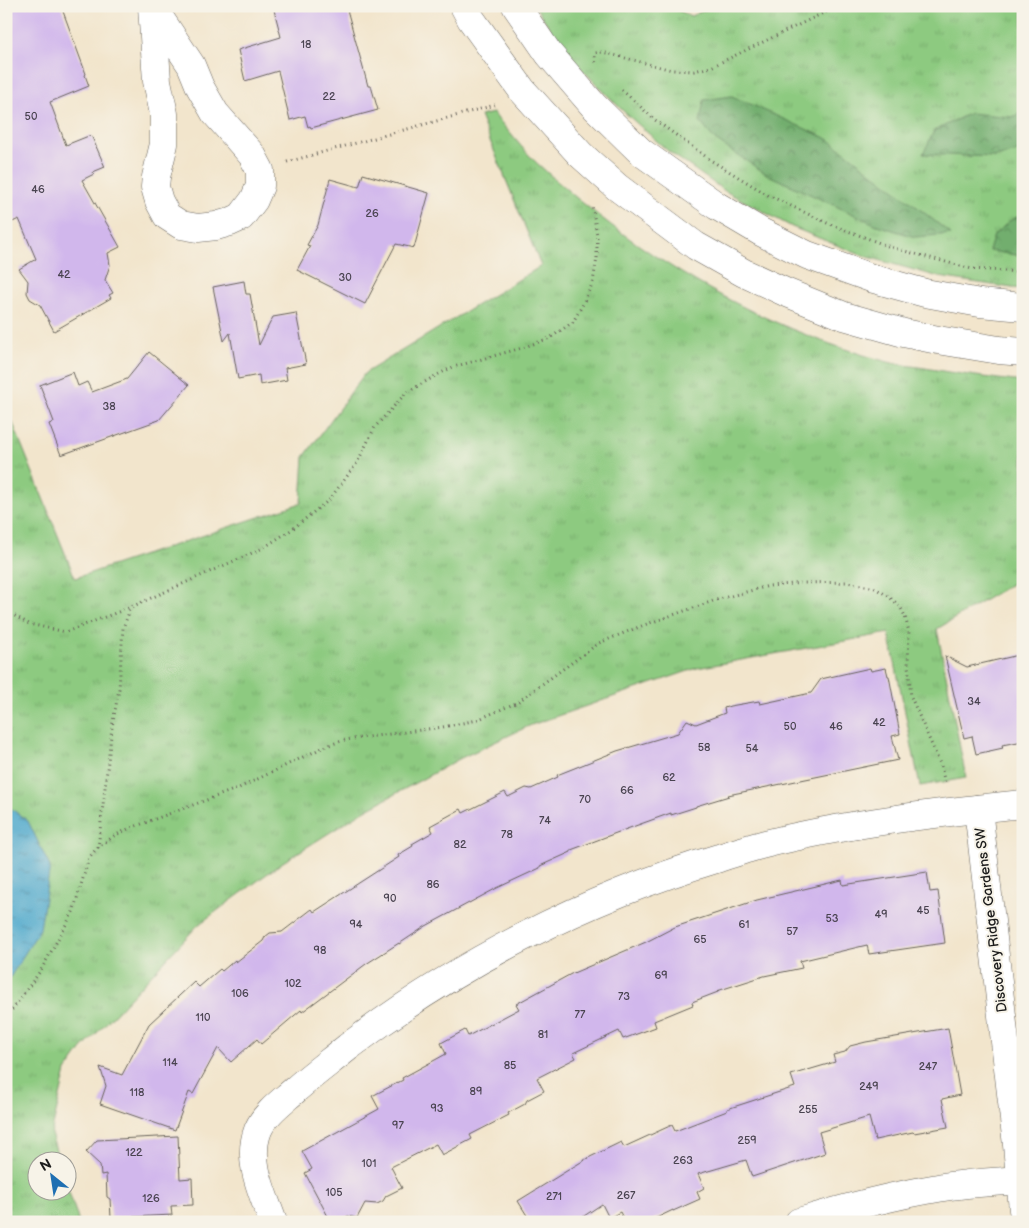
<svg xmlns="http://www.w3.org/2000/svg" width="1029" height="1228" viewBox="0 0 1029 1228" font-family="'Balsamiq Sans',sans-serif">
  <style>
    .grass { fill: url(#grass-tufts); stroke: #54734e }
    .forest { fill: url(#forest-crowns); stroke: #476545 }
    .water { fill: url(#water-ripples); stroke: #356274 }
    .building { fill: #d1b7ec }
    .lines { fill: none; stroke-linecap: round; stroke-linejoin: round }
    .street-casing { stroke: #67625a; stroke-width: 29 }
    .path { stroke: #67625a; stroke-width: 3; stroke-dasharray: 1 4; stroke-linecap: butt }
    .street { stroke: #fff; stroke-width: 28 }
    .labels { text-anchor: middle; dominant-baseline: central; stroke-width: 4; stroke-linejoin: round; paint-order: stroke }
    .number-label { font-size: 11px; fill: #494350 }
    .street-label { font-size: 14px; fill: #1c1c1c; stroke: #f7f3e8 }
  </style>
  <defs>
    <pattern id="grass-tufts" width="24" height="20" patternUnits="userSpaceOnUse" patternTransform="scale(1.25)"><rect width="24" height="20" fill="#8dca80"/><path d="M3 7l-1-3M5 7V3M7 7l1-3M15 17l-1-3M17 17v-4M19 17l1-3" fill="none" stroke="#79ad6e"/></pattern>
    <pattern id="forest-crowns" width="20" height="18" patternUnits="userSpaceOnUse" patternTransform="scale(1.25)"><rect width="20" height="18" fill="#72ae6e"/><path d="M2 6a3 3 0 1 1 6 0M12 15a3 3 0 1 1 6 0" fill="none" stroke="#5d8d5a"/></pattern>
    <pattern id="water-ripples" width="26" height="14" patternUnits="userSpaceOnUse" patternTransform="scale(1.25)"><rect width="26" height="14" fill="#4ea8cc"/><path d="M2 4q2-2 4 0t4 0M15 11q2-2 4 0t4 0" fill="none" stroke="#4088a5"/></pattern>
  </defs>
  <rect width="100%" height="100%" fill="#f7f3e8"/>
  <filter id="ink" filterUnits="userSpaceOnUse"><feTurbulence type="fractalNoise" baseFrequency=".02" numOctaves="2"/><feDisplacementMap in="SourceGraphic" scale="10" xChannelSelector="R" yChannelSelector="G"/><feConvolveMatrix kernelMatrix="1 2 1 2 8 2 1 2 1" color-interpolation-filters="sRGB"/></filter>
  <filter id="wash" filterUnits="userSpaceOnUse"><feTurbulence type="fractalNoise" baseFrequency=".0096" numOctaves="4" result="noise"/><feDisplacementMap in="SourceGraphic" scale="20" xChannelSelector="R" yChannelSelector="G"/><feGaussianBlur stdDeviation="1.12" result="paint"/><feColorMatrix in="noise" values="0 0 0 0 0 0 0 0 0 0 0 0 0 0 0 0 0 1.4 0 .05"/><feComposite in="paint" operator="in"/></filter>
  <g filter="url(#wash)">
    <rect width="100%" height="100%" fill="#f2e5cc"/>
    <g class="grass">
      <polygon points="535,6 668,6 691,16 714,6 1023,6 1023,289 1012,288 939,277 861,255 792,227 725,191 668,151 622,110 567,54"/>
      <path d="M 493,113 C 507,129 523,150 538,164 C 637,256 757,327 888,362 C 900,365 913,366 925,368 C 958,374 990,378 1023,382 L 1023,577 L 937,629 L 966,778 L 920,786 L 889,633 L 697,668 L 531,725 L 461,758 L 364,811 L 283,862 L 198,925 L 81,1050 L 66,1071 L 51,1134 L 59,1160 L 38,1160 L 38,1190 L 68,1190 L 68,1189 L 79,1222 L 6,1222 L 6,406 L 75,578 L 301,503 L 304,457 L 365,373 L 541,266 L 480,116 Z"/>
    </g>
    <g class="forest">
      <polygon points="732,96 828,139 917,207 951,234 915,237 877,225 768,175 715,140 700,122 704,100"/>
      <polygon points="970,113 1011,117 1023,113 1023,151 994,157 923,154 934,131"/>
      <polygon points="1023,214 1023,256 989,251 994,235 1011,220"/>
    </g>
    <polygon class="water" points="6,805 28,821 50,867 40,929 6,984"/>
    <g id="blocks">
      <g class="building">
        <polygon points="6,6 61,6 86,74 85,75 89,86 50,102 66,145 91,135 95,144 105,167 93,172 94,174 82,180 120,247 108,253 110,265 105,280 113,293 109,295 111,298 54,331 40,305 30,299 27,293 28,281 19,269 36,259 19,219 6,225"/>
        <polygon points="273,6 346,6 368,86 371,86 378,110 311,128 310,126 308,127 305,116 290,120 278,71 245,81 238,50 281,37"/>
        <polygon points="363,174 429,193 414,248 396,244 365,304 297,270 310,246 307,245 318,225 330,179 359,187"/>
        <polygon points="244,281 246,294 250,294 259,345 273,317 296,313 306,364 285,368 287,380 260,385 259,375 238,379 230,333 224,341 213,287"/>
        <polygon points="149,352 189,385 159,420 61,455 49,424 54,422 40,385 73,372 78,386 87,382 92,392 127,379"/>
        <polygon points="1023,654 1023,741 1002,745 1003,748 976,754 972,736 964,738 945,656 967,667"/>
        <polygon points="870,668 871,671 886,668 888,676 889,676 900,734 892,736 898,760 728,795 729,796 696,806 696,807 671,815 671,813 624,830 571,850 571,852 540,866 540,868 497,888 426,926 399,944 399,943 366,964 302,1012 301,1010 261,1044 257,1039 231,1062 218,1048 193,1094 189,1092 175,1130 100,1104 106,1086 100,1067 122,1075 149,1024 194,982 199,987 220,969 222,971 235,960 236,962 263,941 265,937 270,933 282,932 312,909 314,912 399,857 398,855 413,846 412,844 433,832 430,826 461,809 463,813 505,792 508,797 526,788 531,789 558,777 557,775 617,751 678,733 687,720 696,724 725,713 724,708 730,706 759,701 760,704 811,693 821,679"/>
        <polygon points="927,872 930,892 938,891 945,943 869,954 867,945 800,961 802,968 764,976 717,991 718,992 692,1002 693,1005 654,1021 656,1027 623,1039 619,1031 573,1053 576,1058 537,1078 544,1091 527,1100 525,1104 508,1113 509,1115 470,1135 472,1139 442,1155 436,1144 391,1167 402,1188 386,1196 383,1201 377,1204 365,1203 357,1218 348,1216 337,1222 331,1222 305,1173 312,1169 302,1151 379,1109 372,1096 403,1080 402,1078 446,1054 441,1043 465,1030 468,1036 519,1009 516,1004 571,974 646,942 675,927 757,900 842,880 843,885"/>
        <polygon points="948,1028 960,1095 942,1099 948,1127 914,1133 913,1132 875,1140 869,1117 819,1132 825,1153 752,1177 746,1160 698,1174 704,1188 697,1192 700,1199 673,1211 673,1210 648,1222 625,1222 620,1212 609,1218 602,1204 575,1222 531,1222 518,1201 586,1159 621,1142 624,1147 672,1125 675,1131 727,1111 727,1109 795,1087 791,1075 835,1062 833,1055 845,1052 850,1046 866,1042"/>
        <polygon points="178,1136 180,1179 192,1178 193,1205 171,1206 172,1215 111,1218 110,1199 107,1197 106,1174 101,1175 100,1165 86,1152 97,1140"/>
      </g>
    </g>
  </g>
  <g filter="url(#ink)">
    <use href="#blocks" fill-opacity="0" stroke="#67625a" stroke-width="1"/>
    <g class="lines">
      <defs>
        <g id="street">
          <polyline points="152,6 157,81 164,114 164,144 156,177 155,187 159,201 167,216 181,225 198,228 216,226 230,222 241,217 254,200 260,186 260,170 252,155 215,113 200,87 191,65 153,8"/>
          <polyline points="464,6 471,19 522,90 580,154 617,187 696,246 744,273 785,292 844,316 904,333 938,340 999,350 1023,352"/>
          <polyline points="516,6 549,54 593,105 641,152 717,206 761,232 807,255 874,279 925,293 980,303 1023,307"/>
          <polyline points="978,809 1017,1145 1023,1210"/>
          <path d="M 273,1222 C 263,1193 246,1161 258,1130 C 265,1113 283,1101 296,1089 C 313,1074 331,1061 348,1047 C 458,963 586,898 719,858 C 734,853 749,848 765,844 C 849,823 936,813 1023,804"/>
          <path d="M 799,1222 C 845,1208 891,1196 938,1188 C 966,1183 994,1182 1023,1180"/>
        </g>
      </defs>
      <use href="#street" class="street-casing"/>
      <g class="path">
        <polyline points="596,62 595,60 595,53 602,52 672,70 694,71 711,67 838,6"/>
        <polyline points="622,90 655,120 712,161 768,195 827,223 893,248 972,269 1023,272"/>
        <polyline points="287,162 495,105"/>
        <polyline points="6,611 29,624 66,632 131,607 263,548 291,530 329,500 357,463 375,427 406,393 437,375 453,367 522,348 550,338 573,322 583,304 593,282 597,258 597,235 592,205"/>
        <polyline points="98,848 112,727 119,689 123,628 131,607"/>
        <polyline points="6,1018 41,970 73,912 89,858 97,848 114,836 128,829 239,788 326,746 345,740 443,727 477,720 516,703 599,643 644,625 719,599 769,586 804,583 847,582 875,588 888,596 900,606 905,616 909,632 908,665 911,697 941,766 945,784"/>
      </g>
      <use href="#street" class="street"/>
    </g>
  </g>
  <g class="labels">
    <g class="number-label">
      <text x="306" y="44">18</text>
      <text x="329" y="96">22</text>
      <text x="31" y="116">50</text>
      <text x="38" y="189">46</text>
      <text x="372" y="213">26</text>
      <text x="64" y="274">42</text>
      <text x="345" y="277">30</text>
      <text x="109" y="406">38</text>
      <text x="974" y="701">34</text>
      <text x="879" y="722">42</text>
      <text x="790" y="726">50</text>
      <text x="836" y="726">46</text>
      <text x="704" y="747">58</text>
      <text x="752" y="748">54</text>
      <text x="669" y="777">62</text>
      <text x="627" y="790">66</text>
      <text x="585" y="799">70</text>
      <text x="545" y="820">74</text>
      <text x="507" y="834">78</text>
      <text x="460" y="844">82</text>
      <text x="433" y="884">86</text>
      <text x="390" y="898">90</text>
      <text x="923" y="910">45</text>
      <text x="881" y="914">49</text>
      <text x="832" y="918">53</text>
      <text x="356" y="924">94</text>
      <text x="744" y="924">61</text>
      <text x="792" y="931">57</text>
      <text x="700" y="939">65</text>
      <text x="320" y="950">98</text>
      <text x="661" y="975">69</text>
      <text x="293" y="983">102</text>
      <text x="240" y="993">106</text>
      <text x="624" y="996">73</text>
      <text x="580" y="1014">77</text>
      <text x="203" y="1017">110</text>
      <text x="543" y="1034">81</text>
      <text x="170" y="1062">114</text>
      <text x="510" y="1065">85</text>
      <text x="928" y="1066">247</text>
      <text x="869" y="1086">249</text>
      <text x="476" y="1091">89</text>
      <text x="137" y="1092">118</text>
      <text x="437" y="1108">93</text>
      <text x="808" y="1109">255</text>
      <text x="398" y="1125">97</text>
      <text x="747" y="1140">259</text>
      <text x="134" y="1152">122</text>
      <text x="683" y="1160">263</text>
      <text x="369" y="1163">101</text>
      <text x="334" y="1192">105</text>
      <text x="626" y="1195">267</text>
      <text x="554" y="1196">271</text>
      <text x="151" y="1198">126</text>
    </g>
    <g class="street-label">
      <text transform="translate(991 920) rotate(-97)">Discovery Ridge Gardens SW</text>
    </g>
  </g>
  <rect width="1029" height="1228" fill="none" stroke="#f7f3e8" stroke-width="25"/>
  <g transform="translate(52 1176) rotate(330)"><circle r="24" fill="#f7f3e8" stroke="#9f9d96"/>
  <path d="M0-4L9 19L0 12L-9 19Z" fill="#1f6fb2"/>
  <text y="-8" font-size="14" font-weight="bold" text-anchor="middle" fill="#1c1c1c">N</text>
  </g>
</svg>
